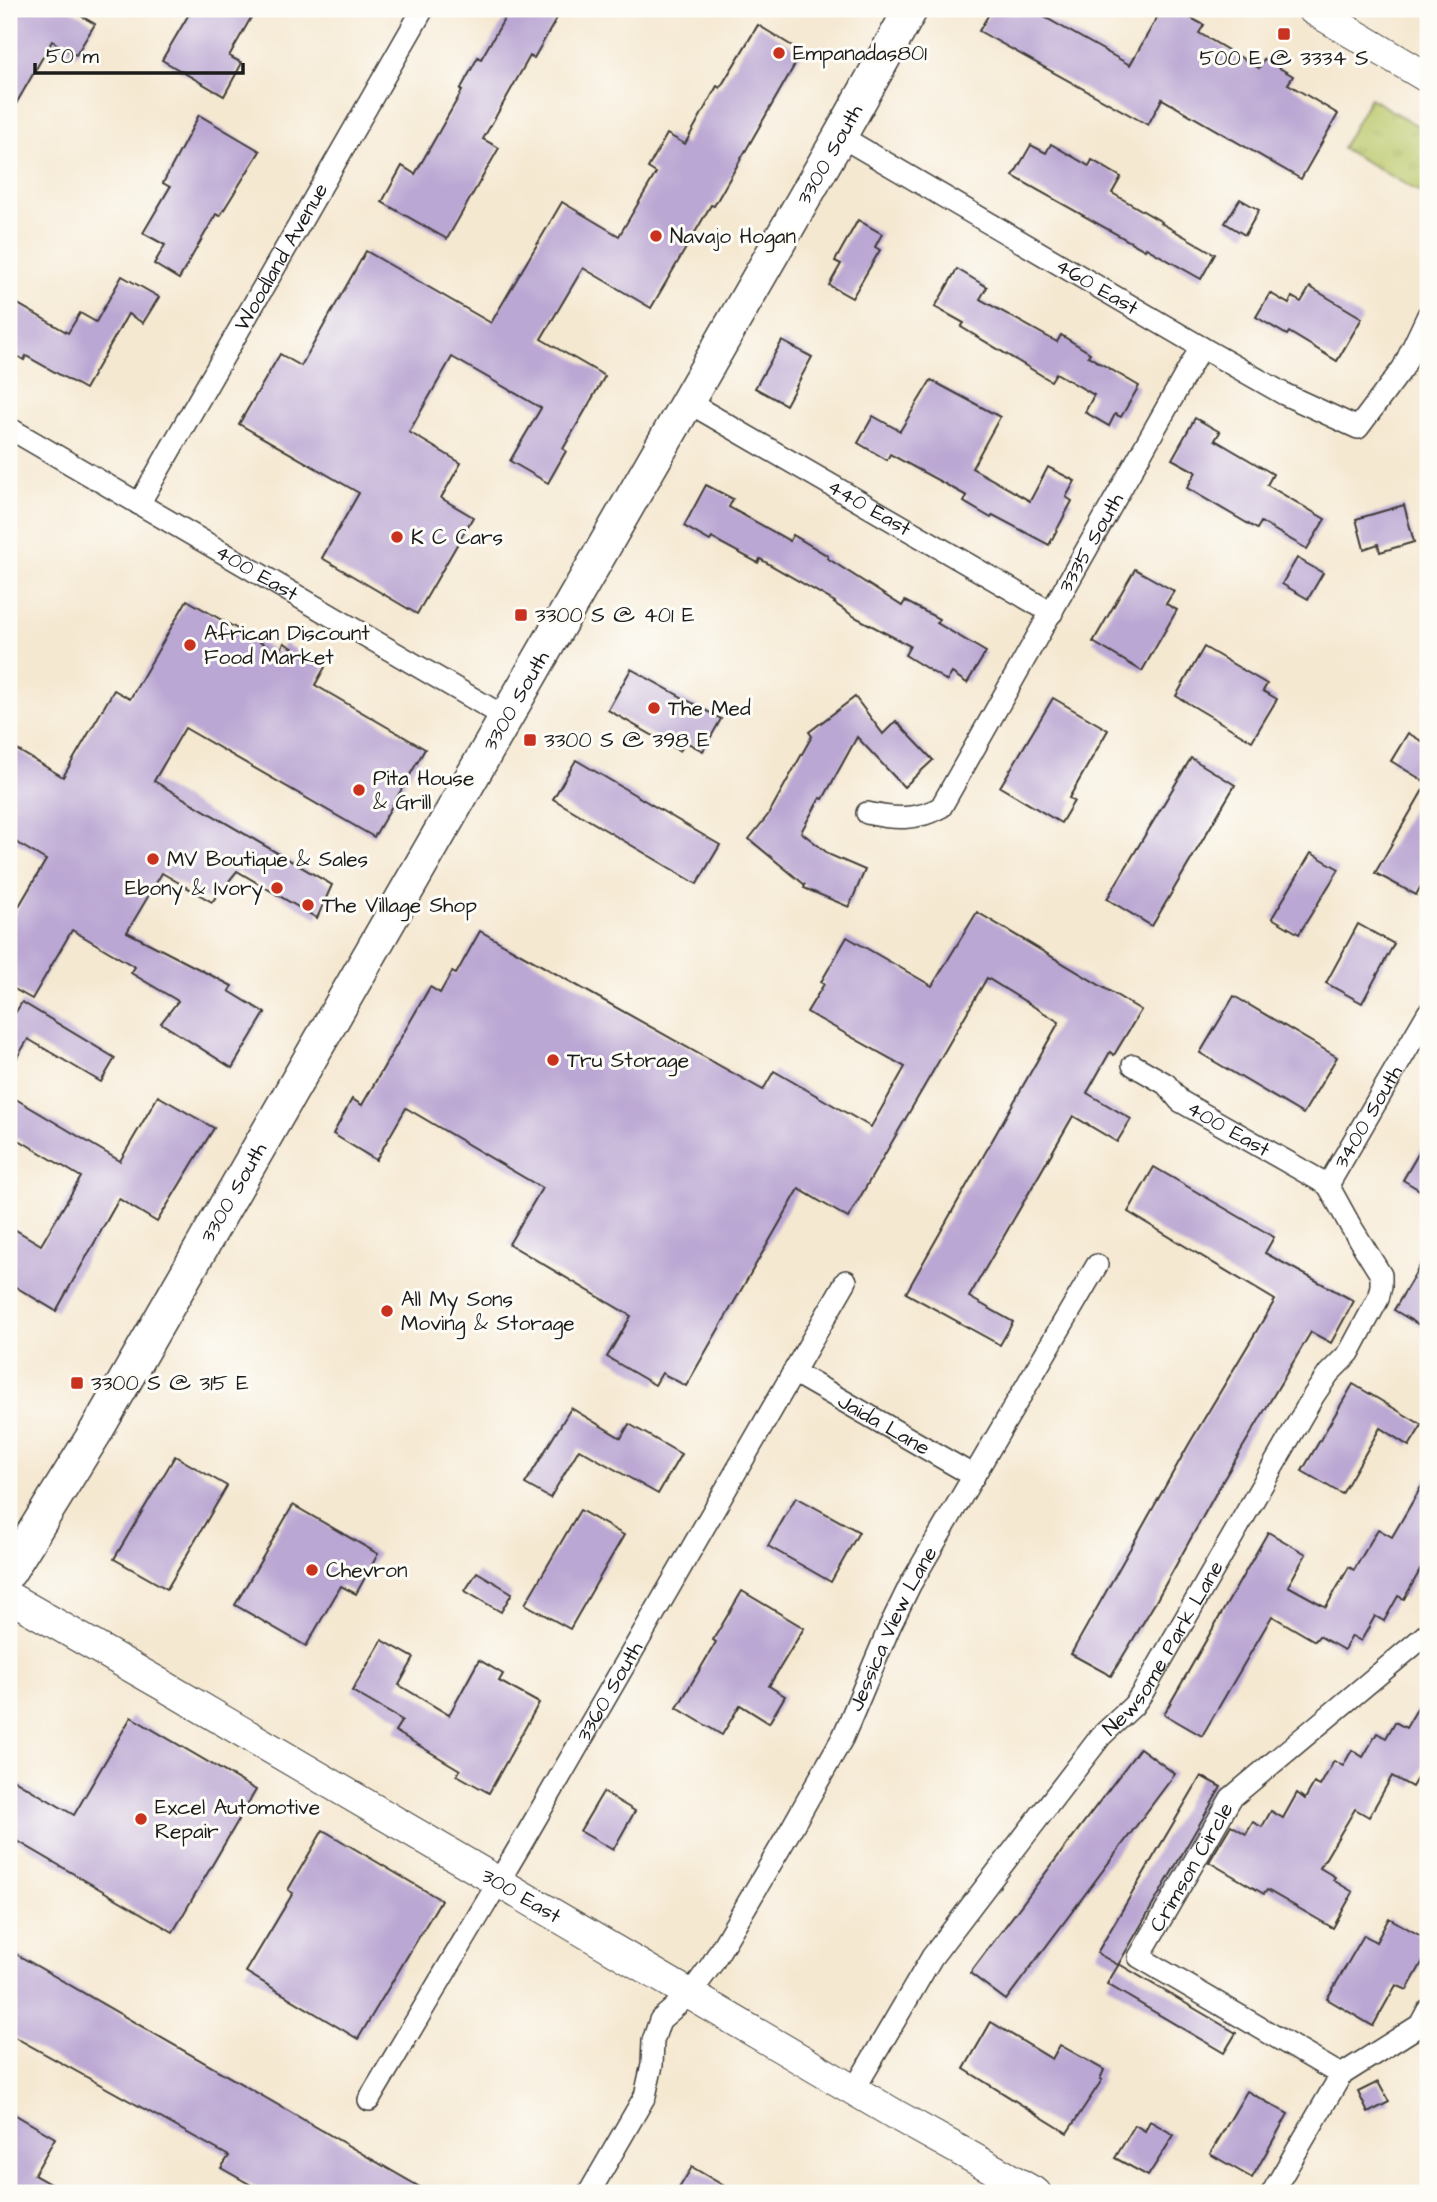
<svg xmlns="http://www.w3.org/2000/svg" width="1437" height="2202" viewBox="0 0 1437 2202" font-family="'Architects Daughter',sans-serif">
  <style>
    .grass { fill: url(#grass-tufts); stroke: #6c7243; stroke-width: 2 }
    .building { fill: #bba7d3 }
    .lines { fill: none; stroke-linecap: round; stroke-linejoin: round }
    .street-casing { stroke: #3d3b37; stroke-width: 24 }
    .secondary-casing { stroke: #3d3b37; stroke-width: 32 }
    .primary-casing { stroke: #3d3b37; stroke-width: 36 }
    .street { stroke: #fff; stroke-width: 21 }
    .secondary { stroke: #fff; stroke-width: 30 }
    .primary { stroke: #fff; stroke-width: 33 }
    .poi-dot { fill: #c8321e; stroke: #fdfcf7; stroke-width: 2.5 }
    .labels { text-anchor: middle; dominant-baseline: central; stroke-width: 6; stroke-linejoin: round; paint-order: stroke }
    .poi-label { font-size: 21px; fill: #1c1c1c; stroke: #fdfcf7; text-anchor: start }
    .street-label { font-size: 21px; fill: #1c1c1c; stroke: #fdfcf7 }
  </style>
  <defs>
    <pattern id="grass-tufts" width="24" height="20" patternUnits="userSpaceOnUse" patternTransform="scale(1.75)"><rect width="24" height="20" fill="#bcc86a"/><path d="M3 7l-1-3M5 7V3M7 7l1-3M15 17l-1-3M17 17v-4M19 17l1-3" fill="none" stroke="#a1ab5b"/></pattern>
  </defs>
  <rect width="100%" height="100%" fill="#fdfcf7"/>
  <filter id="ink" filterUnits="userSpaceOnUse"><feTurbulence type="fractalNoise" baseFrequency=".0143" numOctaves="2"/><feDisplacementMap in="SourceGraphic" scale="14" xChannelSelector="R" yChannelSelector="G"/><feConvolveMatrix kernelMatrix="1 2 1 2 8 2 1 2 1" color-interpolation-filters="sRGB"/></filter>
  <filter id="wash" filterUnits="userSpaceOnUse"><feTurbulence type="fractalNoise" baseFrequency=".00686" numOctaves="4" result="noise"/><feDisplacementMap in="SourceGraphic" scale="28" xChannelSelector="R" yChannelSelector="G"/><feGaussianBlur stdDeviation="1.57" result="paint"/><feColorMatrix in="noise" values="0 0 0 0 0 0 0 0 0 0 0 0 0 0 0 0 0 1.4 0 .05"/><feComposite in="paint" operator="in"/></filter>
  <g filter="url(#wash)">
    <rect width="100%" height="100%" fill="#f5e8d1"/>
    <polygon class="grass" points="1370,98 1428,132 1428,197 1342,148"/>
    <g id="blocks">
      <g class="building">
        <polygon points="13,9 69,9 95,24 76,55 52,41 9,116 9,17"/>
        <polygon points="192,9 256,9 229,56 242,63 224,96 162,60"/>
        <polygon points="510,9 562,9 534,58 530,56 483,139 499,148 447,239 382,202 402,166 415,174 462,91 460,90 478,57 481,59"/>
        <polygon points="992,9 1030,9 1130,65 1162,9 1174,9 1204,25 1199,33 1259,68 1264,59 1293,76 1288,84 1338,114 1301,179 1162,99 1148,125 979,31"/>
        <polygon points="758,25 802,52 714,206 711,205 651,308 583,268 541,339 605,376 563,449 566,451 548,483 510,461 541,408 452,357 409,432 461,463 441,498 473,517 417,614 322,558 359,493 239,424 280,354 301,366 366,251 491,323 562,202 619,236 656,173 648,168 667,134 685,144 717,86 720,88"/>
        <polygon points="199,115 260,151 220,216 216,214 179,279 154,264 165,245 143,233 170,187 163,183"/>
        <polygon points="1051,144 1089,166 1092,160 1121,177 1112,193 1162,222 1161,223 1215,254 1201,279 1146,248 1145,250 1013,176 1031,145 1046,153"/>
        <polygon points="1240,199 1259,210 1245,235 1225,223"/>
        <polygon points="858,220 882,234 875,247 880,250 852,298 829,285 841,264 835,261"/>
        <polygon points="957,269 987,287 980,299 1057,342 1061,335 1090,353 1088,356 1139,386 1121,417 1115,414 1109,426 1085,412 1094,395 1056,373 1051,381 961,327 964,323 935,307"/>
        <polygon points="122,276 159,297 143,323 128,314 85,389 26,356 24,360 9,351 9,316 16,303 68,333 80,313 96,322"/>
        <polygon points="1310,287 1362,318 1337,361 1289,332 1287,335 1256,317 1270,293 1289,304 1292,297 1301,302"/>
        <polygon points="782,341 812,357 786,405 755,388"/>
        <polygon points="931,380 1000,417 972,468 1030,501 1048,467 1075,481 1066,497 1072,501 1049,545 993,515 991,518 964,502 967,496 890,454 887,460 858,443 873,416 900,431"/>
        <polygon points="1195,418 1220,432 1215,440 1273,474 1267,485 1325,519 1307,549 1261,522 1257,529 1187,488 1196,472 1172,459"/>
        <polygon points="706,485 733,499 729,507 790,541 793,535 828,556 827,558 902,606 905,601 939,619 937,623 986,652 967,683 952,673 947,681 905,655 910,646 855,617 834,603 835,602 760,559 758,563 712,538 710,541 684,526"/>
        <polygon points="1404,505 1414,542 1380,552 1378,544 1364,549 1356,519"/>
        <polygon points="1297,558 1323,573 1308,599 1282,584"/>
        <polygon points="1135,569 1174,591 1166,604 1177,610 1142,671 1093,642"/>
        <polygon points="187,600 279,653 284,643 325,667 315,685 425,749 374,837 185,728 154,781 332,885 317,918 237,871 212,902 162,873 127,932 232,986 229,991 265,1013 232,1068 161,1023 178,1001 131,973 135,967 72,930 32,999 9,986 9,923 46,860 9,838 9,745 63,777 114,690 130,699"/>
        <polygon points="1204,647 1267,684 1263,691 1277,699 1252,741 1176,696"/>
        <polygon points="631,669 721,719 703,751 686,742 680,751 608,710"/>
        <polygon points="855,697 883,734 896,721 933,760 904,787 857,737 823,799 820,798 801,832 830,855 865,870 849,907 804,888 805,885 749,839 768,815 812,736 809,732"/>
        <polygon points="1053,698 1108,730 1069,798 1074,801 1061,823 1000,787"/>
        <polygon points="1408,733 1428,745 1428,873 1416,895 1375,873 1427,783 1391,761"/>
        <polygon points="1191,758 1235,785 1152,926 1107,899"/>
        <polygon points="576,760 720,845 697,884 553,799"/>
        <polygon points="1311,853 1339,869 1299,934 1272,918"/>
        <polygon points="977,912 1141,1010 1114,1055 1110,1052 1087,1093 1131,1119 1117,1142 1073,1116 969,1297 1013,1322 1000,1345 906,1293 1059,1022 987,978 848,1218 799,1189 686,1386 662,1373 655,1385 607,1357 631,1316 509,1244 542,1188 406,1108 376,1160 333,1134 352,1099 362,1105 430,987 440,993 452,972 456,974 480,931 763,1090 774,1071 871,1127 905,1067 807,1012 824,984 821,982 847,937 932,986"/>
        <polygon points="1358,924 1394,944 1362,1003 1326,983"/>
        <polygon points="1234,996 1337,1057 1303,1114 1200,1053"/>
        <polygon points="22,1002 115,1058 101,1082 28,1039 9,1071 9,1023"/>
        <polygon points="9,1095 120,1161 158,1096 214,1128 157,1222 119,1199 56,1311 9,1283 9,1226 41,1245 81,1177 9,1134"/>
        <polygon points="1428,1137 1428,1195 1403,1180"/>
        <polygon points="1154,1167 1274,1237 1265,1253 1354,1301 1331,1343 1311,1332 1221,1484 1155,1603 1111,1676 1071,1654 1189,1444 1275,1300 1128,1212"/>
        <polygon points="1428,1252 1428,1330 1394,1310"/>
        <polygon points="1353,1384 1422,1425 1409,1446 1380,1428 1342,1494 1302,1471"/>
        <polygon points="571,1408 621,1438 629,1424 681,1454 658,1494 579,1449 550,1498 525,1484"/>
        <polygon points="175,1456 227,1486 167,1589 114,1559"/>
        <polygon points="1428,1475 1428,1556 1404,1599 1398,1596 1384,1621 1375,1616 1361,1641 1352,1636 1344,1650 1319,1636 1315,1641 1272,1616 1202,1736 1164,1714 1268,1532 1306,1554 1288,1586 1326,1607 1349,1567 1354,1570 1378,1529 1392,1537"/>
        <polygon points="796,1497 859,1532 831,1582 768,1546"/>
        <polygon points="293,1505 378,1554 356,1594 341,1586 306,1646 235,1605"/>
        <polygon points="580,1510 624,1535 570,1629 525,1604"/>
        <polygon points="477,1572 512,1593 501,1612 465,1591"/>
        <polygon points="742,1591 804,1628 769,1686 785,1696 769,1723 740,1705 722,1735 677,1708 716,1642 713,1640"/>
        <polygon points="382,1640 414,1658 399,1685 449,1715 479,1660 503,1674 499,1681 539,1703 489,1793 457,1775 460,1770 395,1731 402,1720 352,1691"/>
        <polygon points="1428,1690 1428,1759 1412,1787 1392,1776 1369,1817 1355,1809 1320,1868 1335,1877 1333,1880 1353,1892 1333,1928 1267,1890 1264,1894 1209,1862 1231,1825 1246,1834 1253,1822 1262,1827 1271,1811 1283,1818 1297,1793 1305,1799 1314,1783 1320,1786 1334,1761 1343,1766 1352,1750 1363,1757 1377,1733 1386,1738 1395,1722 1406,1728"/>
        <polygon points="131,1717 256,1790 173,1932 9,1836 9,1777 74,1815"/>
        <polygon points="1140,1748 1175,1774 1006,2000 970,1973"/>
        <polygon points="1201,1776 1221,1787 1118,1965 1097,1953"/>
        <polygon points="603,1792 635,1811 613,1850 580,1831"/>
        <polygon points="323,1830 441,1900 358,2039 246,1972 293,1893 288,1890"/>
        <polygon points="1389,1918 1428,1940 1428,1952 1407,1990 1396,1985 1373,2026 1327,1999 1364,1935 1376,1942"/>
        <polygon points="9,1950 266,2098 430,2193 265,2193 221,2168 229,2156 9,2034"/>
        <polygon points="1119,1964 1236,2033 1224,2053 1107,1984"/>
        <polygon points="991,2022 1052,2059 1060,2045 1104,2070 1100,2079 1102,2080 1067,2133 964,2069"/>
        <polygon points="1378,2082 1389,2102 1368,2113 1358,2092"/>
        <polygon points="1247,2091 1288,2114 1252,2178 1210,2154"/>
        <polygon points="9,2111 55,2138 34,2175 66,2193 9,2193"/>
        <polygon points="1150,2121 1174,2135 1148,2176 1115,2158 1135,2125 1145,2131"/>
        <polygon points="692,2167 736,2193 676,2193"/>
      </g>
    </g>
  </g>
  <g filter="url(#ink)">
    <use href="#blocks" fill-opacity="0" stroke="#3d3b37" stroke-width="2"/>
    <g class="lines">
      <defs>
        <g id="street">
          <path id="s1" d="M 840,136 L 1201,347 L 1284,394 L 1358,428 L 1403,368 L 1428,315"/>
          <path id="s2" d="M 686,401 L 1052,613"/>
          <path id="s3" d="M 9,428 L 505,717"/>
          <path id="s4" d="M 139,504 L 423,9"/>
          <path id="s5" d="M 867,813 C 893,819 917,821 941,807 L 1201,347"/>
          <path id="s6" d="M 1133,1065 L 1166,1084 L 1180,1101 L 1328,1185"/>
          <path id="s7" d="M 1328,1185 L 1428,1013"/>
          <path id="s8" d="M 793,1372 L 974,1476"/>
          <path id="s9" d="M 1341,2075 L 1139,1957 L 1231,1798 L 1428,1633"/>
          <path id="s10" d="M 854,2090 L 932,1957 L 1101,1736 L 1133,1706 L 1143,1692 L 1314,1395 L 1329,1373 L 1349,1353 L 1378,1299 L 1381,1286 L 1381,1275 L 1350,1225 L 1328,1185"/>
          <path id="s11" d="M 369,2100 L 524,1839 L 846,1281"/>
          <path id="s12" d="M 589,2193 L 645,2096 L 652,2065 L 653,2041 L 660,2020 L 690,1994 L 712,1964 L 790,1831 L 843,1737 L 890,1626 L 910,1585 L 1097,1265"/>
          <polyline points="1272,2193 1341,2075 1420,2025 1428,2010"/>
        </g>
        <g id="secondary">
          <polyline points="1312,9 1428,78"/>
          <path id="s13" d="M 9,1597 L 166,1687 L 896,2115 L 1036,2193"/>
        </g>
        <g id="primary">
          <path id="s14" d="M 9,1572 L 95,1433 L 840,136 L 911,9"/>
        </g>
      </defs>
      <use href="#street" class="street-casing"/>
      <use href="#secondary" class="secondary-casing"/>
      <use href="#primary" class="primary-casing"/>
      <use href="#street" class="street"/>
      <use href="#secondary" class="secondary"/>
      <use href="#primary" class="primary"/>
    </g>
  </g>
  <g class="poi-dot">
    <rect x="1277" y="27" width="14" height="14" rx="3.5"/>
    <circle cx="779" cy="53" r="7"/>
    <circle cx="656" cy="236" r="7"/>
    <circle cx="397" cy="537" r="7"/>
    <rect x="514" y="608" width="14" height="14" rx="3.5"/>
    <circle cx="190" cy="645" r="7"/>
    <circle cx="654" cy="708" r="7"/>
    <rect x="523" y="733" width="14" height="14" rx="3.5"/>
    <circle cx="359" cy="790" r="7"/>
    <circle cx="153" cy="859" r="7"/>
    <circle cx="277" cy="888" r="7"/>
    <circle cx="308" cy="905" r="7"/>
    <circle cx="553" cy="1060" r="7"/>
    <circle cx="387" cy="1311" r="7"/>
    <rect x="70" y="1376" width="14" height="14" rx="3.5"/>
    <circle cx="312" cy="1570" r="7"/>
    <circle cx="141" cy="1819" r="7"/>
  </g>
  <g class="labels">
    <g class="poi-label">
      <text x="793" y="53">Empanadas801</text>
      <text x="1284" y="58" text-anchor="middle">500 E @ 3334 S</text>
      <text x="670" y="236">Navajo Hogan</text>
      <text x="411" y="537">K C Cars</text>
      <text x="535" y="615">3300 S @ 401 E</text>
      <text x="204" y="633">African Discount<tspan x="204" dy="24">Food Market</tspan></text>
      <text x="668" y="708">The Med</text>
      <text x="544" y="740">3300 S @ 398 E</text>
      <text x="373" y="778">Pita House<tspan x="373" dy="24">&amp; Grill</tspan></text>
      <text x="167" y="859">MV Boutique &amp; Sales</text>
      <text x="263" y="888" text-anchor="end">Ebony &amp; Ivory</text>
      <text x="322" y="905">The Village Shop</text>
      <text x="567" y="1060">Tru Storage</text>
      <text x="401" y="1299">All My Sons<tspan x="401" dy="24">Moving &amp; Storage</tspan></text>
      <text x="91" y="1383">3300 S @ 315 E</text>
      <text x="326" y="1570">Chevron</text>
      <text x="155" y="1807">Excel Automotive<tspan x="155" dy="24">Repair</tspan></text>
    </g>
    <g class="street-label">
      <text stroke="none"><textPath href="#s14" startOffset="1638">3300 South</textPath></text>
      <text stroke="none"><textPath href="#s4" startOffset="285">Woodland Avenue</textPath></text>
      <text stroke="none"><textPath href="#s1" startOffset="298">460 East</textPath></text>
      <text stroke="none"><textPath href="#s2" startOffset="212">440 East</textPath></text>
      <text stroke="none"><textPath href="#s5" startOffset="380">3335 South</textPath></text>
      <text stroke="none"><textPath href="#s3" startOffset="287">400 East</textPath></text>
      <text stroke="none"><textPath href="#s14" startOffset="1008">3300 South</textPath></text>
      <text stroke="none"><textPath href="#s7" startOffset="79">3400 South</textPath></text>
      <text stroke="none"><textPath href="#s6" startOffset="116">400 East</textPath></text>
      <text stroke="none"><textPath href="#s14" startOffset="441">3300 South</textPath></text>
      <text stroke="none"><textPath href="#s8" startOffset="105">Jaida Lane</textPath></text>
      <text stroke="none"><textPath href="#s12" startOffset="648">Jessica View Lane</textPath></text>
      <text stroke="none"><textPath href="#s10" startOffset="541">Newsome Park Lane</textPath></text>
      <text stroke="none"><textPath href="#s11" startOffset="474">3360 South</textPath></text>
      <text stroke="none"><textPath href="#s9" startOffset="338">Crimson Circle</textPath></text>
      <text stroke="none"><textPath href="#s13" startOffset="593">300 East</textPath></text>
    </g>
  </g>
  <rect width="1437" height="2202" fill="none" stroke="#fdfcf7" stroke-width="35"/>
  <path d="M35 63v10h208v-10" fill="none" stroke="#1c1c1c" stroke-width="3.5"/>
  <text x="46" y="63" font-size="21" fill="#1c1c1c" stroke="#fdfcf7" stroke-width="5" paint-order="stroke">50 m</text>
</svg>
